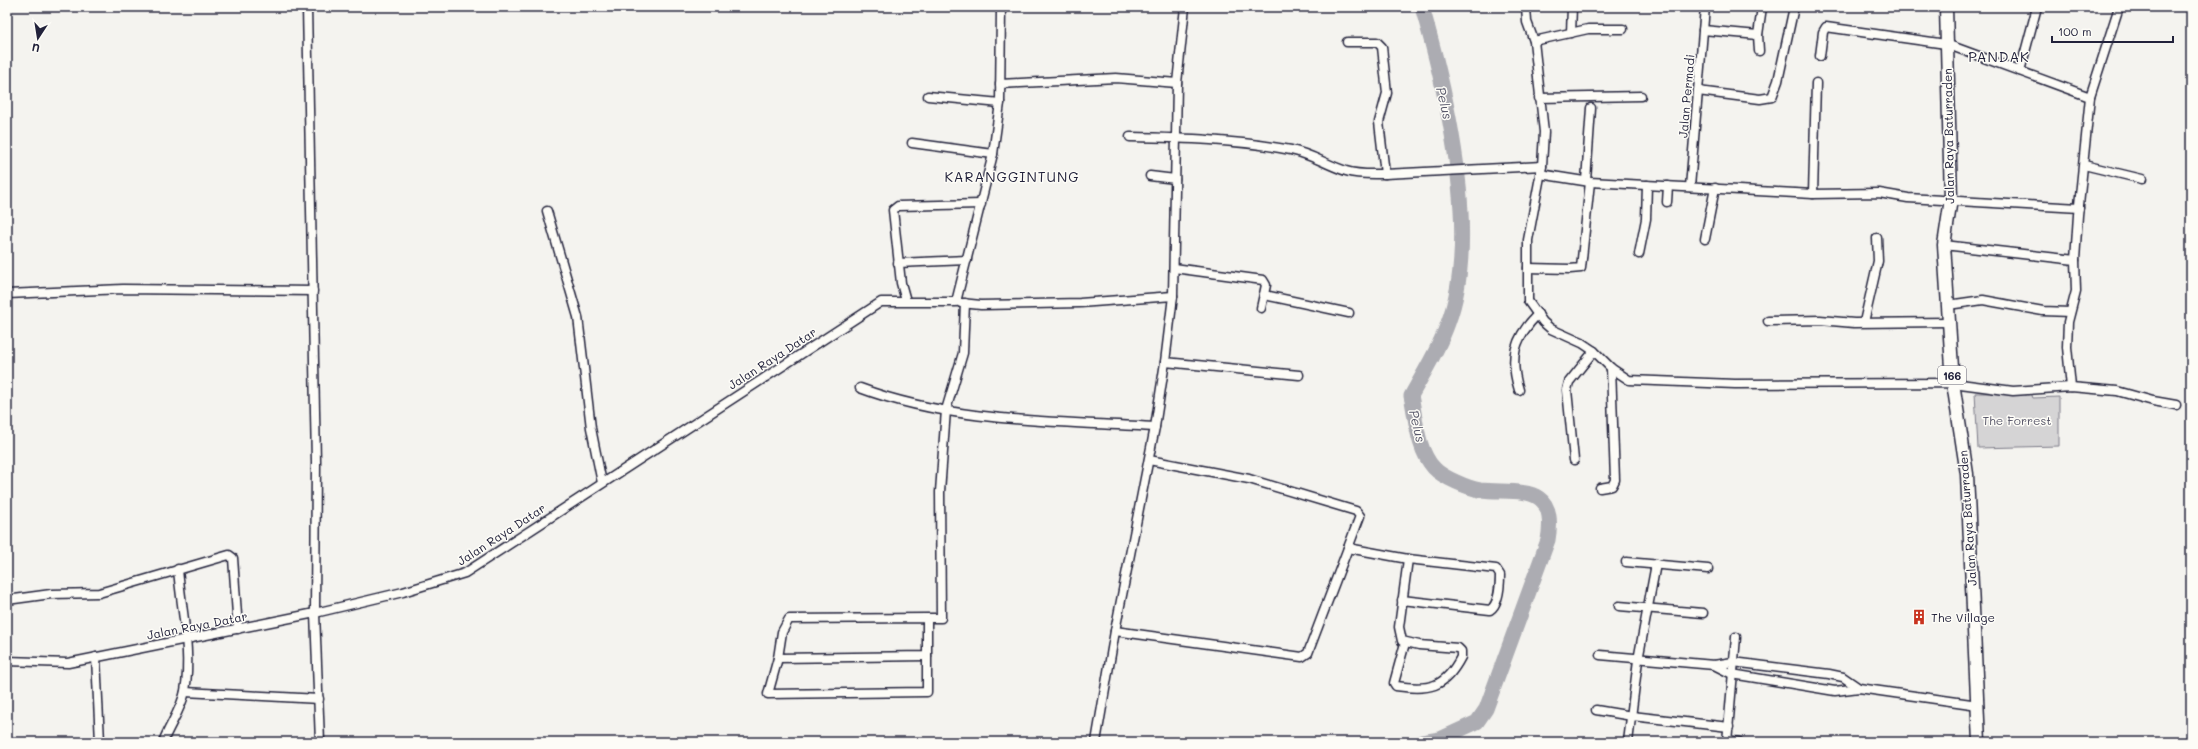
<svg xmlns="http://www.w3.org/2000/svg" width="2198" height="749" viewBox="0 0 2198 749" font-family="Mali,sans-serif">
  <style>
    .green { fill: #d5d4d5; stroke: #7c7b88 }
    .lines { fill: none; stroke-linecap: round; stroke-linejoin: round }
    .river { stroke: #acacb2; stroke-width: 15 }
    .street-casing { stroke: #22223b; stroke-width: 11 }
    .primary-casing { stroke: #22223b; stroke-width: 15 }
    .street { stroke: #fdfcf7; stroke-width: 8 }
    .primary { stroke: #fdfcf7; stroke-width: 12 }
    .labels { text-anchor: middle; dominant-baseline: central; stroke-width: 3; stroke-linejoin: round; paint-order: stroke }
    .shield { fill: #fdfcf7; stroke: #646373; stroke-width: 1 }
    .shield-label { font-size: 11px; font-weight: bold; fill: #22223b }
    .street-label { font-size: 12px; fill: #22223b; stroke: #fdfcf7 }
    .park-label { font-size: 12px; fill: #585769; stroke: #fdfcf7 }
    .poi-label { font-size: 12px; fill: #22223b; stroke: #fdfcf7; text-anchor: start }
    .water-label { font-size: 13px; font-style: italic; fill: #59596b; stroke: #fdfcf7 }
    .quarter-label { font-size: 14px; letter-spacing: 1px; fill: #22223b; stroke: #fdfcf7 }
  </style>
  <rect width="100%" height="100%" fill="#f4f3ef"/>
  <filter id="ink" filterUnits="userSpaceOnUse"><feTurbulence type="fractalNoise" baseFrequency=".025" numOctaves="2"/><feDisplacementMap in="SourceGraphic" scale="8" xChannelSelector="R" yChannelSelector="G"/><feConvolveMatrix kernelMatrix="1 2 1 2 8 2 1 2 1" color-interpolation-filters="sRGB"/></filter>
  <g filter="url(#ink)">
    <polygon class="green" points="1975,393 2031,393 2033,398 2059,397 2059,446 1978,448"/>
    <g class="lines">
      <path class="river" d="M 1422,742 L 1440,739 L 1477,722 L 1486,709 L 1548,540 C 1558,482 1519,494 1480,490 C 1468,488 1442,477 1434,468 C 1417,450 1416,418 1411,396 C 1424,372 1439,349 1448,323 C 1481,236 1447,94 1422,7"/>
      <defs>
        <g id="street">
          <polyline points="307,7 316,462 315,613 320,742"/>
          <polyline points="1526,7 1527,22 1534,41 1544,132 1542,166 1528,240 1528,301 1543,322 1551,329 1582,343 1594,351 1611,368 1629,380 1735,384 1953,383 2013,391 2071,387 2117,391 2153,401 2176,405"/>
          <polyline points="1703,30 1758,35"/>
          <polyline points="1571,33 1572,7"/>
          <polyline points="1534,41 1588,29 1623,29"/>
          <polyline points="1347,42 1377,42 1382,47 1387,93 1379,122 1385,174"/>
          <polyline points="1759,51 1758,35 1762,7"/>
          <polyline points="1820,56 1823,32 1826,27 1946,44 2090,97 2119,7"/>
          <polyline points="2020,71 2037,7"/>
          <polyline points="1000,84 1116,78 1177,83"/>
          <polyline points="1698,91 1760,99 1772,97 1778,81 1794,7"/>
          <polyline points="928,96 1000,103"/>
          <polyline points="1539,98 1641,96"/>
          <path d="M 1130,137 C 1183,138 1239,140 1291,150 C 1311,154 1327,165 1346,171 C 1358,175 1372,174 1385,174 L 1542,166"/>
          <polyline points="912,143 993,154"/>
          <polyline points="2084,165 2142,179"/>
          <polyline points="1540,174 1590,182 1813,194 1879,193 1908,198 2079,208"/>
          <polyline points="1150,176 1175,179"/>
          <polyline points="1586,181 1591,108"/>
          <polyline points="1690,187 1705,7"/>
          <polyline points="1813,194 1816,83"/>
          <polyline points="1667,202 1668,186"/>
          <polyline points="547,211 578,317 591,428 602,483"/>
          <polyline points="1705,239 1715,188"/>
          <polyline points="1944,245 2075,260"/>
          <polyline points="1639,254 1646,219 1647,185"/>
          <polyline points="898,263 967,260"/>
          <polyline points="1174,268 1263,280 1266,285 1261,308"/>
          <polyline points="1528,268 1570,269 1581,268 1590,182"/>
          <polyline points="7,294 123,289 313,291"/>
          <polyline points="1264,295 1349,313"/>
          <polyline points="906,301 901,283 893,210 898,206 981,204"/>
          <polyline points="961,303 981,305 1080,303 1173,296"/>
          <polyline points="1948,305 1983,300 2043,311 2070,312"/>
          <polyline points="1768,321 1820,320 1854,323 1949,322"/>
          <polyline points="1864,322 1878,261 1877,238"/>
          <polyline points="1165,362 1299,375"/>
          <polyline points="2071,387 2067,347 2068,322 2076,291 2075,260 2078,215 2090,97"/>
          <path d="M 860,388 C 953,423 1057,421 1155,427"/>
          <path d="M 1519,390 C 1509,358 1514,338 1538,314"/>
          <path d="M 1149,460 L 1249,479 L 1356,511 L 1360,516 L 1348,548 L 1408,559 L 1496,569 L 1500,575 C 1500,584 1499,604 1490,610 L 1402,600"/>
          <polyline points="1574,460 1567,390 1569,382 1594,351"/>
          <polyline points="1600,488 1612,486 1615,480 1611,368"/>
          <polyline points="1626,562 1708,569"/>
          <polyline points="7,600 51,594 99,593 229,555 233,558 238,629"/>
          <polyline points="1619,606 1703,613"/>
          <polyline points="927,618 927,656 778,658 782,632 789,619 927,618 941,618 940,492 946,410 963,353 965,303"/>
          <polyline points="1115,631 1302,657 1308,653 1348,548"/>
          <path d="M 1405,643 L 1394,683 L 1396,686 C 1429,691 1445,688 1461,657 L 1461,651 L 1458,648 L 1419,645 L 1402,641 L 1399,627 L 1408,559"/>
          <polyline points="1600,655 1714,665 1733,662 1829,674 1843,677 1859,688"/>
          <polyline points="96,657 100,742"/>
          <polyline points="778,658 768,694 927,692 927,656"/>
          <polyline points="7,661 68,663 315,613 403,592 465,573 881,302 956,302 993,154 1000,103 1001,7"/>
          <polyline points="1714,665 1732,674 1835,691 1859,688 1978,705"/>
          <polyline points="185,692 319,699"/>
          <polyline points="1596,710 1632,716 1729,727"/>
          <polyline points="1727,740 1739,742"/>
          <path d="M 163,742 C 169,726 182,708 185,691 C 192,651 181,609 178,569"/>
          <polyline points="1096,742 1115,631 1155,427 1165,362 1173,296 1177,83 1185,7"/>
          <polyline points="1628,742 1638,660 1656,564"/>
          <polyline points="1727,742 1736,637"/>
        </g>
        <polyline id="primary" points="1946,7 1951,199 1944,245 1953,383 1967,474 1979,742"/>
      </defs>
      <use href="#street" class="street-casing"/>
      <use href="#primary" class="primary-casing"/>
      <use href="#street" class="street"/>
      <use href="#primary" class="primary"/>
    </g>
  </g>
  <defs>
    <symbol id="building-bare" viewBox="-9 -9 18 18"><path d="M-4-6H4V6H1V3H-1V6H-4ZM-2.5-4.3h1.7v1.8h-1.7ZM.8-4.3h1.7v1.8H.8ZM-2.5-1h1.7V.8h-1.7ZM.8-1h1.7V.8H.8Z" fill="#c8321e" stroke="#fdfcf7" stroke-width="2.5" paint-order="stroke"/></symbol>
  </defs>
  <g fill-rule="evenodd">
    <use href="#building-bare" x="1908" y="606" width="22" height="22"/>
  </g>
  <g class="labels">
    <rect class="shield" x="1938" y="366" width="28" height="18" rx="3"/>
    <g class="shield-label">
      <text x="1952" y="375">166</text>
    </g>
    <g class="street-label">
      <text transform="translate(1686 96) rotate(-85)">Jalan Permadi</text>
      <text transform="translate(1948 136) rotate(-91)">Jalan Raya Baturraden</text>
      <text transform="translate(772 358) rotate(-33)">Jalan Raya Datar</text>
      <text transform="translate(1967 518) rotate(-94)">Jalan Raya Baturraden</text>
      <text transform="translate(501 534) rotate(-33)">Jalan Raya Datar</text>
      <text transform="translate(197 625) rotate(-11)">Jalan Raya Datar</text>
    </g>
    <g class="park-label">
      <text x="2017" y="420">The Forrest</text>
    </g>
    <g class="poi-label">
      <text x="1931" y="617">The Village</text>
    </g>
    <g class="water-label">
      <text transform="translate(1445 103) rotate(77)">Pelus</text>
      <text transform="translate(1418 426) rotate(77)">Pelus</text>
    </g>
    <g class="quarter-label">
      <text x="1999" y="56">PANDAK</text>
      <text x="1012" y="176">KARANGGINTUNG</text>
    </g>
  </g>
  <rect width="2198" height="749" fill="none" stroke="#fdfcf7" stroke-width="24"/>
  <rect x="12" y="12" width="2174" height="725" fill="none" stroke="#22223b" stroke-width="1.5" filter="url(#ink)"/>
  <g transform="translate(38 38) rotate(192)" stroke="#fdfcf7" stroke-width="3" paint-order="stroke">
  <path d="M0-3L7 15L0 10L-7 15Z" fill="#22223b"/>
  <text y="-6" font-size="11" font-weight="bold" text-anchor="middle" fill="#22223b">U</text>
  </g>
  <path d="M2052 36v6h121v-6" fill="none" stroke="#22223b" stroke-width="2"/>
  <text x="2058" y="36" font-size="12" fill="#22223b" stroke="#fdfcf7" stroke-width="3" paint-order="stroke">100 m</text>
</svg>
